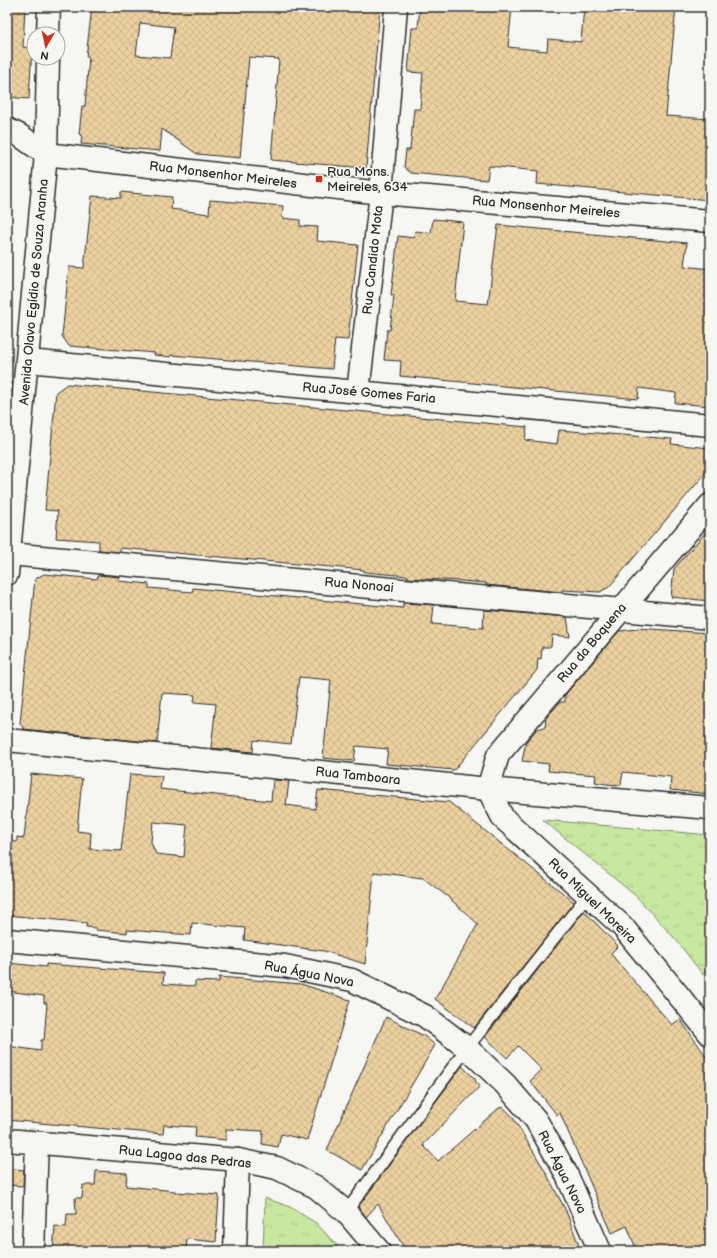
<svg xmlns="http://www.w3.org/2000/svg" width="717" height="1258" viewBox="0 0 717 1258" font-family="'Balsamiq Sans',sans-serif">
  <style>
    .park { fill: url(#park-tufts); stroke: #7a8a66 }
    .building { fill: url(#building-cross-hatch); stroke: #2b2b2b; fill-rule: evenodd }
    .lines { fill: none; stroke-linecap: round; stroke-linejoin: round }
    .lane-casing { stroke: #2b2b2b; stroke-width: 14 }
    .street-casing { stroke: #2b2b2b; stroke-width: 25 }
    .secondary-casing { stroke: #2b2b2b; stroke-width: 25 }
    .lane { stroke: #f6f6f2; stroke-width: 11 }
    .street { stroke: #f6f6f2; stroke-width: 22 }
    .secondary { stroke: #f6f6f2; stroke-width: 22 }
    .poi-dot { fill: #c8321e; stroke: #f6f6f2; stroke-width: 1.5 }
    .labels { text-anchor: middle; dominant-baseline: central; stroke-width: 3; stroke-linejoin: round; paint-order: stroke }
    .poi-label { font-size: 13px; fill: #2b2b2b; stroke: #f6f6f2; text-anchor: start }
    .street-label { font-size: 13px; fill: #2b2b2b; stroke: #f6f6f2 }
  </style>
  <defs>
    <pattern id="park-tufts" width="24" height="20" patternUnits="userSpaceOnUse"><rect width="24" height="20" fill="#c8e8a0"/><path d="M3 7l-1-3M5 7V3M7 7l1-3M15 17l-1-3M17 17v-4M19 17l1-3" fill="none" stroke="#acc78a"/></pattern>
    <pattern id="building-cross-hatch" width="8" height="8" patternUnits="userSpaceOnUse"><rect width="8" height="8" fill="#ecd1a0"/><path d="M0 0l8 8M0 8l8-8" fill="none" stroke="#cbb48a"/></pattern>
  </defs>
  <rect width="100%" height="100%" fill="#f6f6f2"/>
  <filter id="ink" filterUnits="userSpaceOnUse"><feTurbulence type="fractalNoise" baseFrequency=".025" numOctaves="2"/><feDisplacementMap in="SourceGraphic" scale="8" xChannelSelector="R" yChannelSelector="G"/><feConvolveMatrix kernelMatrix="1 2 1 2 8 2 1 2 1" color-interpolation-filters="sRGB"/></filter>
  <g filter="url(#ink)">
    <g class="park">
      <polygon points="543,820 710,835 710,965 703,975 677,941 636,896"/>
      <polygon points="265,1198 290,1207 316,1223 342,1251 263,1251"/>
    </g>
    <g class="building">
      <polygon points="7,7 25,7 23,47 32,48 29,99 7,97"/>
      <path d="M 92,7 L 380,7 L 366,168 L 271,160 L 279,59 L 249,57 L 240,158 L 197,154 L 162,129 L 160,151 L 81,144 L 82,135 L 79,134 L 82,106 L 85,106 L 89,57 L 86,57 ZM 140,23 L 174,27 L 170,58 L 136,55 Z"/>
      <polygon points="420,7 512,7 508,47 547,51 548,39 581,42 584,7 676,7 666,116 710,119 710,200 537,184 538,171 489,166 487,180 411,173 404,167 406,150 410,150 414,109 420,109 423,73 408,72 412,28 418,28"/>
      <polygon points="121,192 172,197 171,209 209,214 210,200 283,206 282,218 300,220 300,226 318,227 317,241 358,245 348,340 335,339 332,369 171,355 171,357 154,355 155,353 69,346 62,336 69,267 84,268 92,196 121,198"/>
      <polygon points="433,219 463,222 455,301 488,304 498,225 687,243 684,266 710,269 710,406 675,403 676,393 639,388 638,399 400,376 401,361 384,360 387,330 390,330 394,295 391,295 398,236 414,238 415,231 431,233"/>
      <polygon points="67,384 527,427 525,440 557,444 559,430 672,439 671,444 710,448 710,468 609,587 600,592 562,590 562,592 486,585 486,583 461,581 407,578 408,576 364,572 364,570 120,548 120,552 99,550 99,541 56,538 58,511 45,510 56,392"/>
      <polygon points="710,527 710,601 671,597 674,569"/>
      <polygon points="44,574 97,579 98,575 119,577 119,581 149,584 149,588 192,592 193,588 403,608 403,603 434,605 432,624 483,628 484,610 567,617 570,637 552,635 551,646 549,647 542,647 541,659 538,658 537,670 454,770 386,764 388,749 356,746 354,761 323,758 331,680 299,677 291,744 254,740 253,752 211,748 216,704 194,702 195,695 162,693 157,743 24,729 20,723 35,579"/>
      <polygon points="637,628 710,633 710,794 670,790 671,777 623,772 621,785 606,784 595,782 596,775 548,771 549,764 522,761 526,742 537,729 545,727 546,718 560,702 565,702 565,695 619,631 637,629"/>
      <path d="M 31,774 L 82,779 L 77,831 L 91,833 L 90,849 L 121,851 L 130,774 L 162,776 L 160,789 L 271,801 L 273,780 L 289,781 L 286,805 L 315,809 L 318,790 L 449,802 L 574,902 L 474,1028 L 435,999 L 478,924 L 448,897 L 423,878 L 374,872 L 365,964 L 324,951 L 244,940 L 245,928 L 192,923 L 191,935 L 127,930 L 127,933 L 96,930 L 96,928 L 86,927 L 87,923 L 7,915 L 7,841 L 17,842 L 17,837 L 24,838 ZM 153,822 L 187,825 L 184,857 L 156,854 L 151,842 Z"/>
      <polygon points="584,911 618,946 611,953 615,959 672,1025 680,1019 710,1062 710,1247 704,1251 637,1251 627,1226 612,1233 560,1113 557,1115 530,1081 542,1070 518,1046 507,1058 485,1037"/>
      <polygon points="8,963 46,967 46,964 164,973 163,984 195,986 195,981 219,982 219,977 301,984 350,1000 307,1140 281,1134 278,1147 262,1144 263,1131 226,1129 226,1140 195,1137 196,1127 164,1125 163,1134 7,1120 7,1046 41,1051 41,1040 44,1040 47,1003 44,1003 44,996 7,991"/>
      <polygon points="386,1017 424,1036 435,1045 362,1170 327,1150"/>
      <polygon points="462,1066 476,1080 475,1081 480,1086 423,1145 438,1161 499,1108 503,1107 512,1116 544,1169 566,1211 581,1251 406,1251 378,1204 366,1217 358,1207"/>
      <polygon points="7,1168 24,1170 23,1186 7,1185"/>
      <polygon points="96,1171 127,1173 126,1186 175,1191 175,1192 219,1195 216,1242 187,1239 186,1251 53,1251 55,1226 66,1227 67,1214 76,1214 75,1198 82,1198 83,1185 95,1185"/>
    </g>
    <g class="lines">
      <defs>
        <polyline id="lane" points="346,1212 467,1048 588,895"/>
        <g id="street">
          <polyline points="7,129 19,135 46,154 381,193 710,221"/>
          <polyline points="28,361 710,425"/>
          <polyline points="358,392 381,193 396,7"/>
          <polyline points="9,554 710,618"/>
          <polyline points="7,740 488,789 710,808"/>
          <polyline points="488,789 498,755 710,505"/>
          <polyline points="488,789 503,818 622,926 710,1034"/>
          <polyline points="7,940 285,966 352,980 425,1016 467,1048 505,1084 536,1120 566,1173 600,1251"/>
          <polyline points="7,1140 238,1160 277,1168 316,1187 346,1212 379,1251"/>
          <polyline points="33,1251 37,1143"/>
          <polyline points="235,1251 238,1160"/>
        </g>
        <g id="secondary">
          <polyline points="48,34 49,7"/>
          <polyline points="7,574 46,154 48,58"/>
        </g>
      </defs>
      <use href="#lane" class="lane-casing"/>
      <use href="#street" class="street-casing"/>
      <use href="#secondary" class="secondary-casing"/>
      <use href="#lane" class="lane"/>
      <use href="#street" class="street"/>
      <use href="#secondary" class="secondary"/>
    </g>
  </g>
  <rect class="poi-dot" x="315" y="175" width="8" height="8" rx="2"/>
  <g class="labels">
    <g class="poi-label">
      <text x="327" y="172">Rua Mons.<tspan x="327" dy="15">Meireles, 634</tspan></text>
    </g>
    <g class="street-label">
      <text transform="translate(223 175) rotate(7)">Rua Monsenhor Meireles</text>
      <text transform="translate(546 207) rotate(5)">Rua Monsenhor Meireles</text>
      <text transform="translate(373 260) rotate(-84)">Rua Candido Mota</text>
      <text transform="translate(34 292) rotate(-85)">Avenida Olavo Egídio de Souza Aranha</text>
      <text transform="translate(369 393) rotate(5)">Rua José Gomes Faria</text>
      <text transform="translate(359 585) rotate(5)">Rua Nonoai</text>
      <text transform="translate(592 643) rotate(-50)">Rua da Boquena</text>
      <text transform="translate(358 776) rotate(6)">Rua Tamboara</text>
      <text transform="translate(592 901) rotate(44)">Rua Miguel Moreira</text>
      <text transform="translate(309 974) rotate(11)">Rua Água Nova</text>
      <text transform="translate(185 1157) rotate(6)">Rua Lagoa das Pedras</text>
      <text transform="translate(562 1172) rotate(63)">Rua Água Nova</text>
    </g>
  </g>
  <rect width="717" height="1258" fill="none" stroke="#f6f6f2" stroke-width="24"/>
  <rect x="12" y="12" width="693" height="1234" fill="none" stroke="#2b2b2b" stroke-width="1.5" filter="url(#ink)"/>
  <g transform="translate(46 46) rotate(189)"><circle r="19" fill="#f6f6f2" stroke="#a5a5a2"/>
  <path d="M0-3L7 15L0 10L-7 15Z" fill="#c8321e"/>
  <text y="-6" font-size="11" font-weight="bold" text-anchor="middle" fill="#2b2b2b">N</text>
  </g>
</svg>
